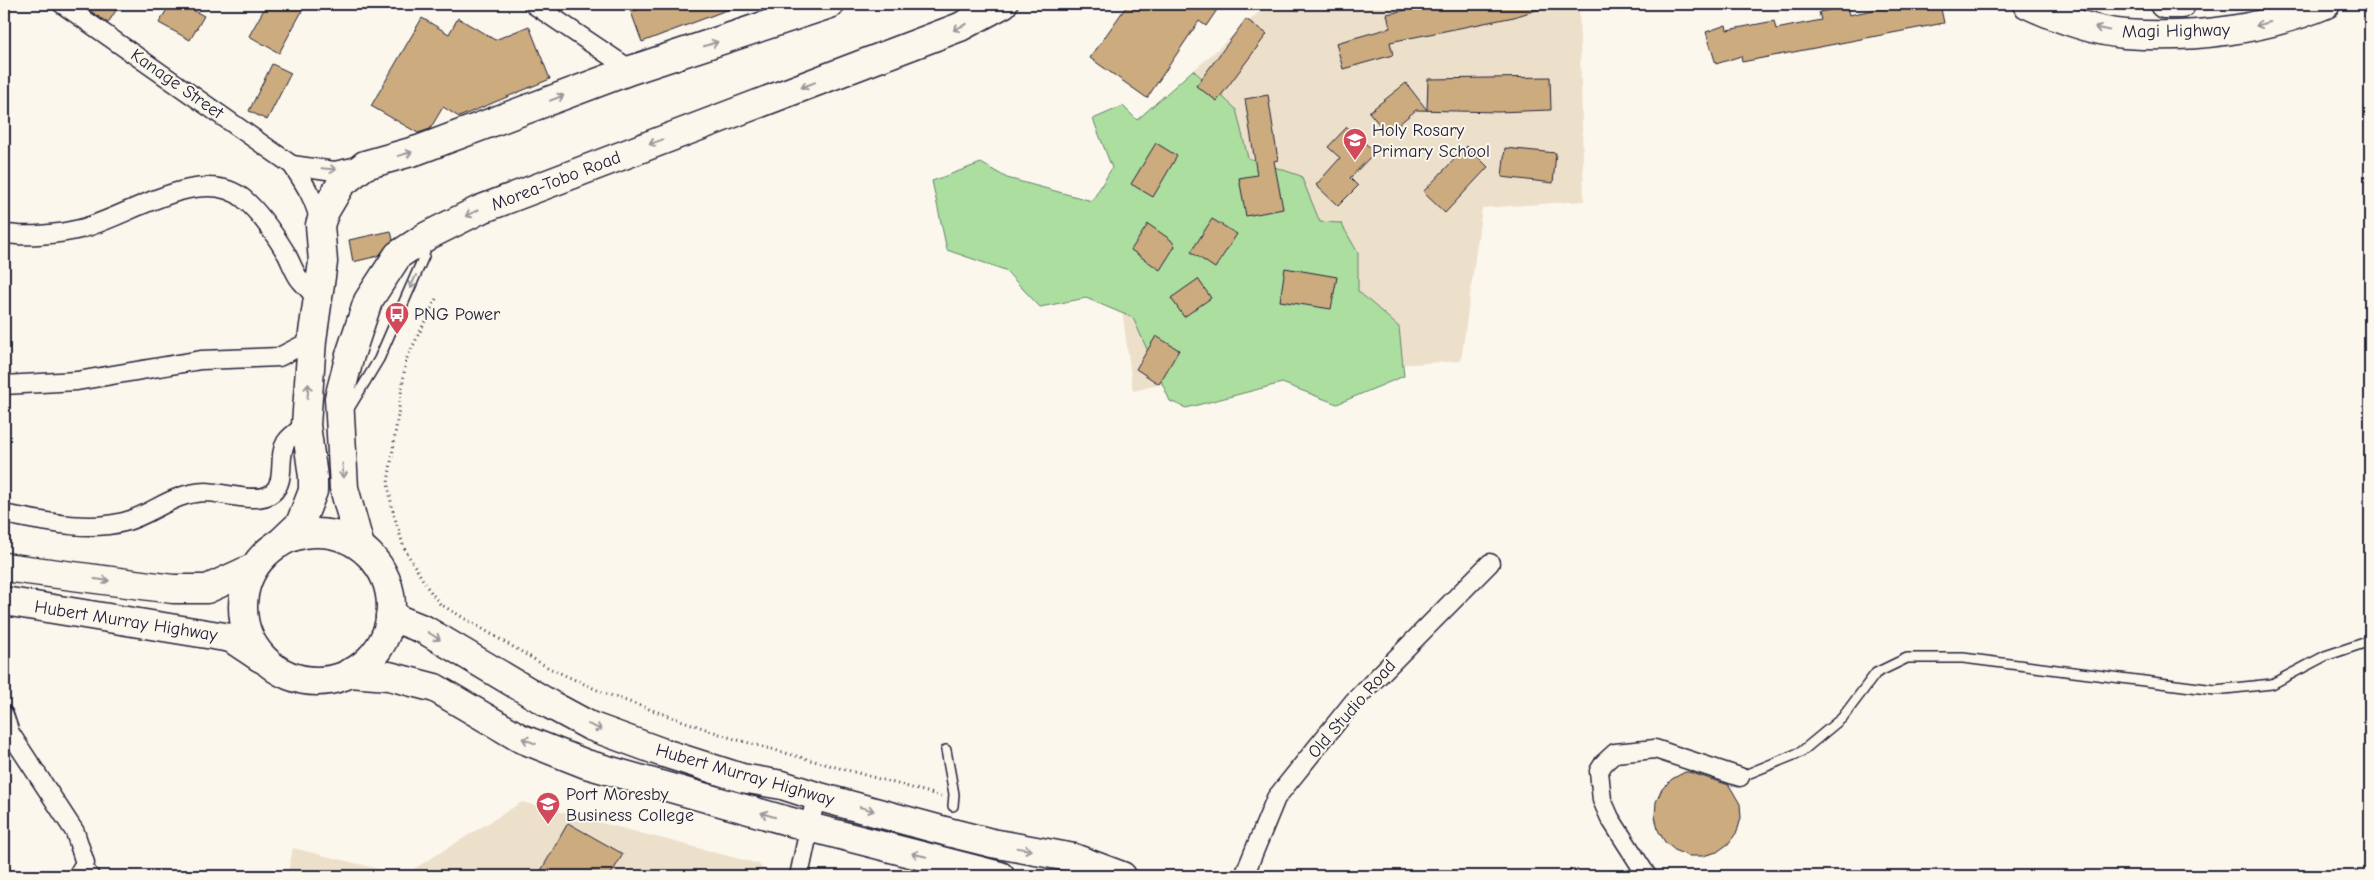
<svg xmlns="http://www.w3.org/2000/svg" width="2374" height="880" viewBox="0 0 2374 880" font-family="'Comic Neue',sans-serif">
  <style>
    .built { fill: #ede0cb }
    .green { fill: #abde9f; stroke: #66806d }
    .building { fill: #ccab7f; stroke: #22223b }
    .lines { fill: none; stroke-linecap: round; stroke-linejoin: round }
    .service-casing { stroke: #22223b; stroke-width: 12 }
    .minor-casing { stroke: #22223b; stroke-width: 21 }
    .trunk-casing { stroke: #22223b; stroke-width: 31 }
    .path { stroke: #22223b; stroke-width: 3; stroke-dasharray: 1 4; stroke-linecap: butt }
    .service { stroke: #fbf7ec; stroke-width: 9 }
    .minor { stroke: #fbf7ec; stroke-width: 18 }
    .trunk { stroke: #fbf7ec; stroke-width: 28 }
    .oneway { stroke: #99979c }
    .labels { text-anchor: middle; dominant-baseline: central; stroke-width: 4; stroke-linejoin: round; paint-order: stroke }
    .street-label { font-size: 18px; fill: #22223b; stroke: #fbf7ec }
    .poi-label { font-size: 18px; fill: #22223b; stroke: #fbf7ec; text-anchor: start }
  </style>
  <rect width="100%" height="100%" fill="#fbf7ec"/>
  <filter id="ink" filterUnits="userSpaceOnUse"><feTurbulence type="fractalNoise" baseFrequency=".02" numOctaves="2"/><feDisplacementMap in="SourceGraphic" scale="10" xChannelSelector="R" yChannelSelector="G"/><feConvolveMatrix kernelMatrix="1 2 1 2 8 2 1 2 1" color-interpolation-filters="sRGB"/></filter>
  <g filter="url(#ink)">
    <g class="built">
      <polygon points="1268,4 1579,4 1584,201 1482,208 1461,361 1192,377 1133,391 1111,229 1137,121"/>
      <polygon points="522,802 759,864 768,876 287,876 293,848 404,875"/>
    </g>
    <polygon class="green" points="1193,70 1236,109 1248,158 1301,176 1320,222 1341,223 1358,253 1358,291 1399,327 1404,376 1337,404 1282,383 1186,408 1170,401 1133,318 1086,298 1040,307 1005,270 947,250 932,181 981,163 1007,178 1092,201 1112,168 1093,119 1123,106 1137,120"/>
    <g class="building">
      <polygon points="80,4 120,4 108,23"/>
      <polygon points="170,4 182,4 204,16 190,40 159,23"/>
      <polygon points="267,4 306,4 279,53 249,36"/>
      <polygon points="653,4 739,4 740,5 642,42 631,12"/>
      <polygon points="1128,4 1221,4 1206,26 1199,21 1147,98 1090,58"/>
      <polygon points="1434,4 1545,4 1546,7 1514,17 1390,42 1393,55 1343,69 1336,43 1390,28 1387,14"/>
      <polygon points="1882,4 1940,4 1944,23 1742,62 1741,56 1716,64 1706,32 1726,25 1727,30 1774,21 1776,29 1821,20 1819,12 1847,7 1849,15 1883,8"/>
      <polygon points="422,18 449,34 458,18 495,40 529,26 550,79 459,117 443,107 430,129 418,133 371,106"/>
      <polygon points="1246,19 1267,34 1217,101 1196,86"/>
      <polygon points="272,64 291,73 267,120 249,111"/>
      <polygon points="1550,77 1551,110 1497,112 1416,110 1387,134 1369,112 1406,83 1427,110 1428,79"/>
      <polygon points="1268,95 1278,160 1274,161 1283,209 1246,216 1239,178 1257,175 1245,99"/>
      <polygon points="1347,127 1375,152 1350,178 1358,186 1338,206 1316,185 1340,158 1328,147"/>
      <polygon points="1156,143 1177,156 1153,197 1131,184"/>
      <polygon points="1467,146 1488,167 1445,213 1423,192"/>
      <polygon points="1505,148 1556,153 1553,183 1502,177"/>
      <polygon points="1212,219 1237,234 1215,268 1191,252"/>
      <polygon points="1148,224 1171,240 1175,246 1160,270 1131,250"/>
      <polygon points="391,231 393,240 378,256 353,262 349,240"/>
      <polygon points="1285,268 1337,277 1331,309 1280,301"/>
      <polygon points="1198,279 1211,298 1184,317 1171,298"/>
      <polygon points="1156,336 1179,350 1159,384 1136,369"/>
      <polygon points="1685,772 1689,772 1729,785 1740,804 1741,818 1737,832 1728,844 1717,852 1703,856 1689,856 1676,851 1665,842 1658,830 1655,816 1656,802 1662,789 1672,779"/>
      <polygon points="568,823 623,854 610,876 538,876"/>
    </g>
    <g class="lines">
      <defs>
        <g id="service">
          <polyline points="347,412 379,359 424,256 426,244"/>
          <polyline points="946,750 954,794 953,806"/>
          <polyline points="1740,777 1801,752 1842,718 1876,673 1907,658 1963,658 2215,690 2272,684 2325,656 2370,641"/>
          <polyline points="85,863 95,876"/>
        </g>
        <g id="minor">
          <path d="M 62,4 L 292,165 C 305,184 316,201 320,225"/>
          <polyline points="533,4 631,70"/>
          <polyline points="292,165 334,171 358,166"/>
          <path d="M 4,233 C 24,238 60,234 80,229 C 126,218 201,163 244,199 C 260,213 275,235 286,253 C 291,262 294,272 300,280 C 306,287 312,293 318,300"/>
          <polyline points="4,385 77,381 201,360 279,357 312,340"/>
          <path d="M 4,514 C 42,521 86,532 124,522 C 154,514 171,493 206,492 C 222,492 258,505 272,493 C 287,481 277,457 286,442 C 291,435 299,430 306,425"/>
          <polyline points="4,715 10,733 75,832 85,863 77,876"/>
          <polyline points="799,876 816,796"/>
          <polyline points="1244,876 1276,798 1354,701 1490,563"/>
          <polyline points="1647,876 1610,818 1602,800 1599,771 1604,763 1615,753 1655,749 1740,777"/>
        </g>
        <g id="trunk">
          <path d="M 2027,4 C 2057,18 2092,31 2125,34 C 2191,39 2265,30 2326,4"/>
          <polyline points="2164,4 2181,4"/>
          <circle cx="317" cy="607" r="74"/>
          <polyline points="280,543 300,524 313,491 313,477 306,425 312,340 323,262 320,225 325,211 341,184 365,165 418,150 631,70 830,4"/>
          <polyline points="360,546 344,488 339,398 350,355 368,301 398,255 427,236 479,210 960,27 1003,4"/>
          <polyline points="4,567 173,589 207,589 253,568"/>
          <polyline points="4,601 231,638 261,658"/>
          <polyline points="390,616 425,630 551,705 590,726 661,752 742,778 782,785 816,796 952,833 992,843 1074,858 1122,876"/>
          <polyline points="349,673 389,676 435,688 520,738 586,764 809,827 1000,876"/>
        </g>
      </defs>
      <use href="#service" class="service-casing"/>
      <use href="#minor" class="minor-casing"/>
      <use href="#trunk" class="trunk-casing"/>
      <polyline class="path" points="436,299 406,360 388,483 392,508 404,548 427,587 440,604 549,668 604,693 731,738 941,796"/>
      <use href="#service" class="service"/>
      <use href="#minor" class="minor"/>
      <use href="#trunk" class="trunk"/>
    </g>
    <defs><path id="oneway-shaft" d="M-6 0H5M1.5-3L5.5 0L1.5 3" fill="none" stroke-width="1.6" stroke-linecap="round" stroke-linejoin="round" transform="scale(1.25)"/></defs>
    <g class="oneway">
      <use href="#oneway-shaft" transform="translate(2263 24) rotate(165)"/>
      <use href="#oneway-shaft" transform="translate(960 27) rotate(155)"/>
      <use href="#oneway-shaft" transform="translate(2102 29) rotate(-169)"/>
      <use href="#oneway-shaft" transform="translate(711 44) rotate(-18)"/>
      <use href="#oneway-shaft" transform="translate(808 85) rotate(159)"/>
      <use href="#oneway-shaft" transform="translate(557 98) rotate(-21)"/>
      <use href="#oneway-shaft" transform="translate(656 142) rotate(160)"/>
      <use href="#oneway-shaft" transform="translate(405 154) rotate(-16)"/>
      <use href="#oneway-shaft" transform="translate(329 169) rotate(5)"/>
      <use href="#oneway-shaft" transform="translate(472 213) rotate(153)"/>
      <use href="#oneway-shaft" transform="translate(413 282) rotate(114)"/>
      <use href="#oneway-shaft" transform="translate(308 391) rotate(-86)"/>
      <use href="#oneway-shaft" transform="translate(343 471) rotate(86)"/>
      <use href="#oneway-shaft" transform="translate(102 580) rotate(7)"/>
      <use href="#oneway-shaft" transform="translate(434 636) rotate(32)"/>
      <use href="#oneway-shaft" transform="translate(595 727) rotate(22)"/>
      <use href="#oneway-shaft" transform="translate(529 741) rotate(-158)"/>
      <use href="#oneway-shaft" transform="translate(867 809) rotate(15)"/>
      <use href="#oneway-shaft" transform="translate(768 815) rotate(-163)"/>
      <use href="#oneway-shaft" transform="translate(1024 849) rotate(10)"/>
      <use href="#oneway-shaft" transform="translate(919 855) rotate(-166)"/>
    </g>
  </g>
  <defs>
    <symbol id="school-pin" viewBox="-11 -11 22 30"><path d="M0 17L-7.5 6A9.5 9.5 0 1 1 7.5 6Z" fill="#d1495b" stroke="#fbf7ec"/><path d="M0-5L7-2L0 1L-7-2ZM-4 1L0 2.5L4 1V4Q0 6-4 4Z" fill="#fff"/></symbol>
    <symbol id="bus-pin" viewBox="-11 -11 22 30"><path d="M0 17L-7.5 6A9.5 9.5 0 1 1 7.5 6Z" fill="#d1495b" stroke="#fbf7ec"/><path d="M-5-6H5V4H4V6H2V4H-2V6H-4V4H-5ZM-3.5-4V0h7V-4ZM-3.5 1.2v1.5H-2V1.2ZM2 1.2v1.5H3.5V1.2Z" fill="#fff"/></symbol>
  </defs>
  <g fill-rule="evenodd">
    <use href="#school-pin" x="1341" y="126" width="28" height="38"/>
    <use href="#bus-pin" x="383" y="300" width="28" height="38"/>
    <use href="#school-pin" x="534" y="790" width="28" height="38"/>
  </g>
  <g class="labels">
    <g class="street-label">
      <text transform="translate(2176 31) rotate(-1)">Magi Highway</text>
      <text transform="translate(177 84) rotate(35)">Kanage Street</text>
      <text transform="translate(556 181) rotate(-21)">Morea-Tobo Road</text>
      <text transform="translate(126 621) rotate(9)">Hubert Murray Highway</text>
      <text transform="translate(1352 709) rotate(-49)">Old Studio Road</text>
      <text transform="translate(745 775) rotate(16)">Hubert Murray Highway</text>
    </g>
    <g class="poi-label">
      <text x="1372" y="130">Holy Rosary<tspan x="1372" dy="21">Primary School</tspan></text>
      <text x="414" y="314">PNG Power</text>
      <text x="566" y="794">Port Moresby<tspan x="566" dy="21">Business College</tspan></text>
    </g>
  </g>
  <rect width="2374" height="880" fill="none" stroke="#fbf7ec" stroke-width="20"/>
  <rect x="10" y="10" width="2354" height="860" fill="none" stroke="#22223b" stroke-width="2" filter="url(#ink)"/>
</svg>
